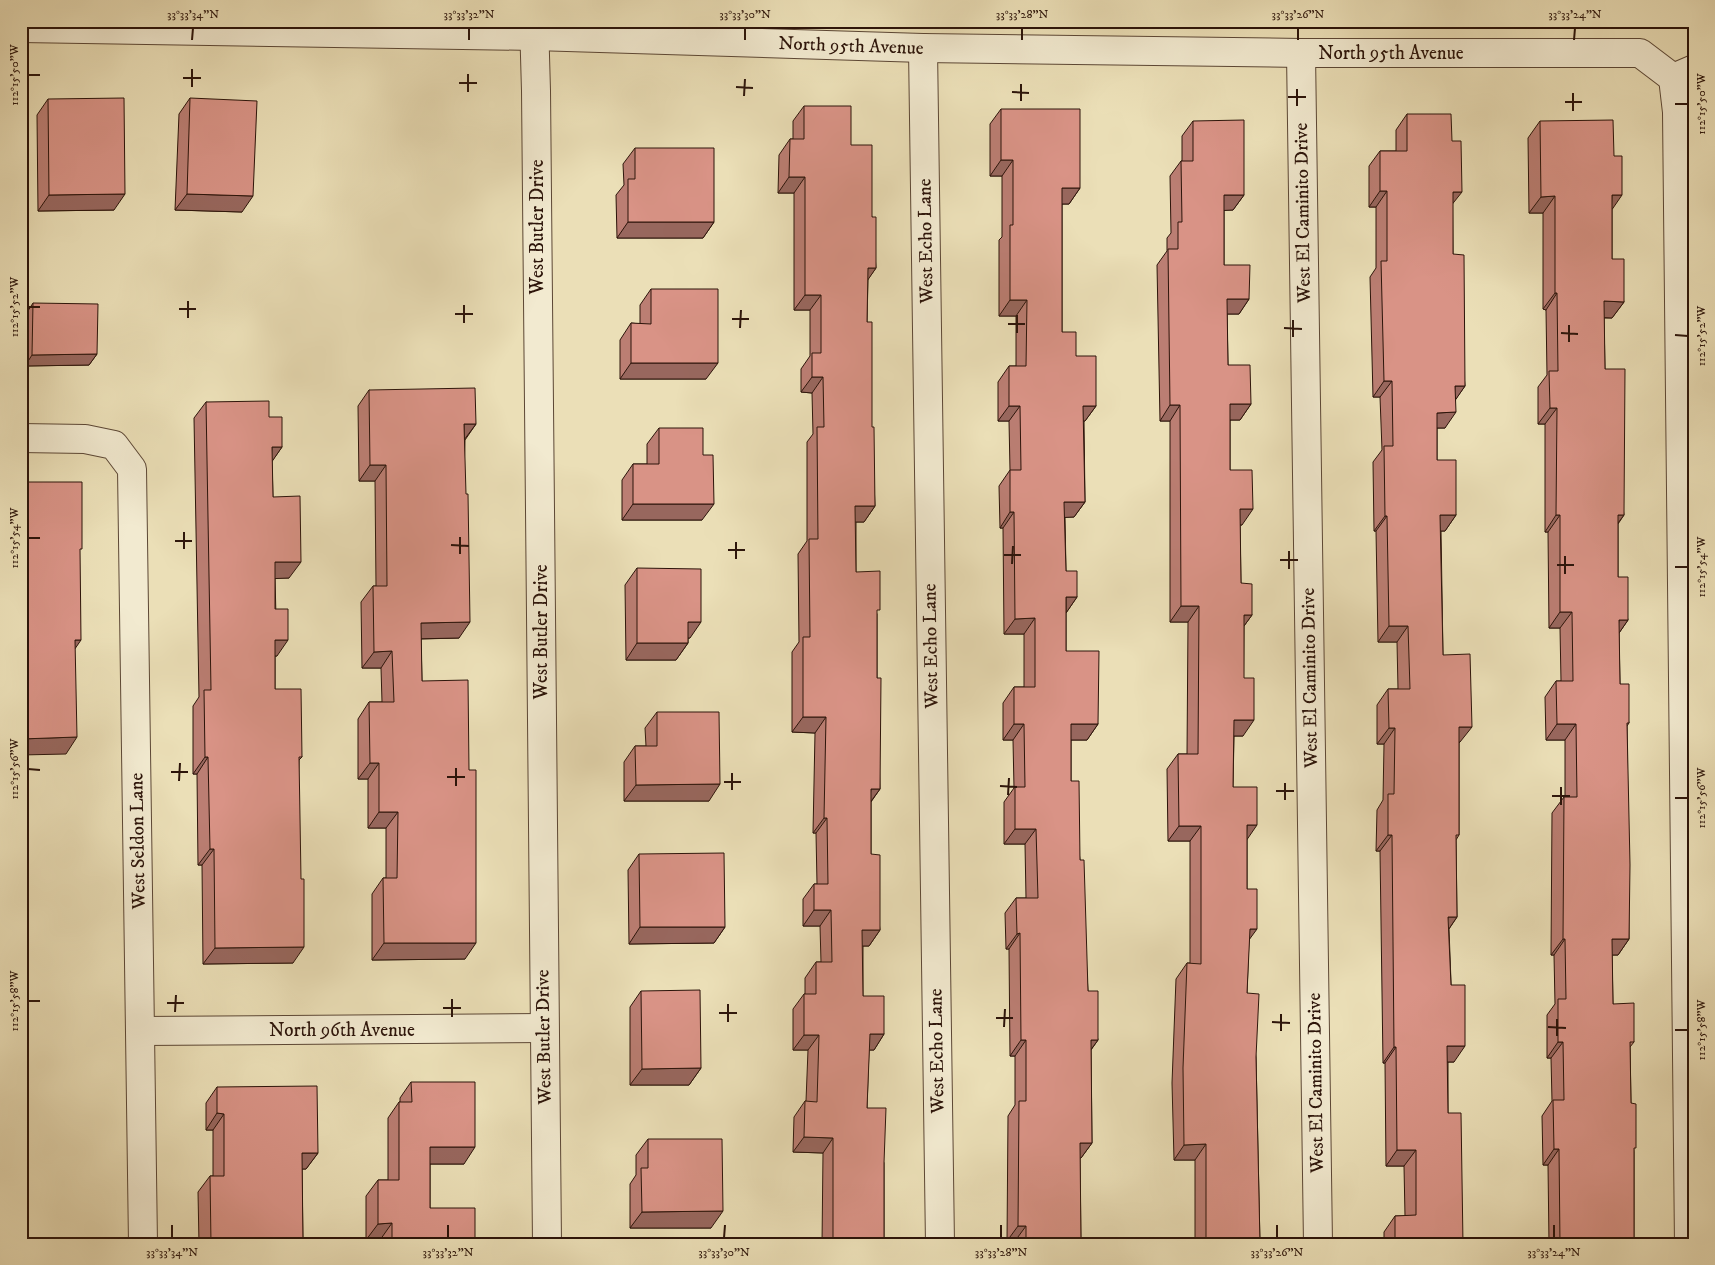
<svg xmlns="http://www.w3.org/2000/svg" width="1715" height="1265" viewBox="0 0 1715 1265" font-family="'IM FELL DW Pica',serif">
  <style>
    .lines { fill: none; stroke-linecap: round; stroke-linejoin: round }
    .minor-casing { stroke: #5c4735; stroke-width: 30 }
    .minor { stroke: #f2ead0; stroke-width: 28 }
    .wall { fill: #bb7e73; stroke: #2c140a }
    .shaded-wall { fill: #98675e; stroke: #2c140a }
    .building { fill: #d99386; stroke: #2c140a }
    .ticks { fill: none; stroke: #2c140a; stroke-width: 2 }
    .labels { text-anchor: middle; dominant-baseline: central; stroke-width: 4.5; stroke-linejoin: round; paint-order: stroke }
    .street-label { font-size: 19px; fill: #2c140a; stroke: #f2ead0 }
    .neatline { fill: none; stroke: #2c140a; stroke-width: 2 }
    .ticks-label { font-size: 12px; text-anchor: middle; fill: #2c140a }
  </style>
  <rect width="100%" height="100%" fill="#ebdfb7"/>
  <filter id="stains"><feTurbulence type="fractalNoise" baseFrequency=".004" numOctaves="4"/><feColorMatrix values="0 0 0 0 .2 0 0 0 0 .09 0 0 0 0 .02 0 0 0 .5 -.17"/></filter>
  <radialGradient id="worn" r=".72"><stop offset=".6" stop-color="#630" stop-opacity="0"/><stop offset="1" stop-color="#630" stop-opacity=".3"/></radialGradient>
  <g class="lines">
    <defs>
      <g id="minor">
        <polyline points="534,21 536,91 547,1244"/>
        <polyline points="21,28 534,36 923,48 1301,53 1640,53 1673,78"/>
        <polyline points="923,48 940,1244"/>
        <polyline points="1301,53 1318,1244"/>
        <polyline points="1673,78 1677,112 1689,1244"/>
        <polyline points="1673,78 1694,69"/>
        <polyline points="21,438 85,439 114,445 132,469 143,1244"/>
        <polyline points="141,1031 544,1028"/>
      </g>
    </defs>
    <use href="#minor" class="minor-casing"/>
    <use href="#minor" class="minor"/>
  </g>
  <g class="wall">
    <polygon points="190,98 242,212 175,210 179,114"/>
    <polygon points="48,99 114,210 38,211 37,115"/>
    <polygon points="804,106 851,145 872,217 876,268 868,279 867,322 875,506 864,522 856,522 856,572 877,614 877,678 880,789 871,802 871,854 880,930 869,946 863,946 863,996 884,1034 874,1050 869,1050 867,1108 884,1163 884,1244 822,1244 823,1153 793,1152 794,1117 805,1101 806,1101 808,1050 793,1050 793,1009 804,994 805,994 805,978 816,962 821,962 820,926 803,926 803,899 814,884 817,884 816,833 813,833 815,733 792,732 792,652 799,642 798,554 807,541 807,442 813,434 812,393 801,392 801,369 810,356 810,310 794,310 794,193 778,193 779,155 790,139 793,139 793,121"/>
    <polygon points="1001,109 1080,188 1069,204 1062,204 1062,332 1076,356 1096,406 1085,421 1084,421 1085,502 1074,517 1065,517 1066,571 1077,597 1066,613 1066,651 1098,724 1087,740 1071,740 1071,781 1080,860 1088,991 1098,1040 1091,1050 1092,1143 1081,1158 1080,1158 1081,1244 1015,1244 1015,1241 1007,1241 1008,1116 1015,1105 1015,1056 1010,1056 1009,949 1006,949 1005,913 1016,898 1026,898 1025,844 1004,844 1004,802 1014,788 1013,740 1003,740 1003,703 1014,687 1024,687 1024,634 1004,634 1003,528 1000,528 999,486 1010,470 1009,421 998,421 998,382 1009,366 1016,366 1016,316 999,316 999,240 1002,237 1002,176 990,176 990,124"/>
    <polygon points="1407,114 1452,141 1453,254 1465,386 1455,400 1445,428 1437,428 1437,460 1456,515 1445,531 1441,531 1443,655 1460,742 1459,743 1459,835 1456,840 1457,917 1449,929 1454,1062 1448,1062 1448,1113 1463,1244 1384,1244 1384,1232 1395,1216 1405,1216 1404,1166 1386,1166 1385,1063 1383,1063 1380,851 1376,851 1377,810 1383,800 1384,744 1377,744 1377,705 1388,689 1398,689 1397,642 1378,642 1376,531 1374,531 1373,462 1382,450 1380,397 1373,397 1370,277 1376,268 1376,207 1369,207 1369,166 1380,151 1396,151 1396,130"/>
    <polygon points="1193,121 1244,195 1233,210 1224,210 1224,265 1249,299 1239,314 1227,314 1228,365 1251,404 1240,420 1230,420 1230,470 1242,525 1240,525 1241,583 1252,615 1244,626 1243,736 1234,736 1233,787 1247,840 1247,889 1249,940 1247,993 1256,1057 1260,1244 1195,1244 1195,1160 1174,1160 1172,1083 1176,979 1187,963 1190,963 1190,841 1168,841 1167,769 1178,754 1187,754 1188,622 1170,622 1170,421 1160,421 1157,265 1167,251 1167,238 1171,233 1170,176 1181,161 1182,161 1182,136"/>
    <polygon points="1540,121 1612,210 1612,259 1624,302 1612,318 1604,318 1605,369 1624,515 1618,524 1618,577 1628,620 1619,633 1620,684 1629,723 1627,726 1629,939 1618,955 1612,955 1613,1004 1634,1042 1630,1047 1631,1103 1634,1152 1634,1244 1549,1244 1548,1165 1543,1165 1542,1116 1552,1101 1551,1058 1547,1058 1547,1015 1555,1004 1554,955 1551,955 1552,813 1564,797 1565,797 1565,740 1546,740 1545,697 1556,681 1561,681 1560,628 1549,628 1548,532 1545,532 1545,424 1538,424 1538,387 1547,375 1546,310 1543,309 1543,213 1529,213 1528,138"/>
    <polygon points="635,148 714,222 703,238 617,238 616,195 624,185 623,164"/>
    <polygon points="651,289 706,379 620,379 620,340 631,323 640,324 640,305"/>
    <polygon points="33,303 97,354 89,365 25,366 26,314"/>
    <polygon points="369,390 476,424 465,440 459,638 421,639 422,681 465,959 372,960 372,894 383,878 386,878 386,828 368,828 368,779 358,779 358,719 369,702 382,702 381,668 362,668 361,602 373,586 376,586 375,481 359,481 358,406"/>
    <polygon points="206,402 269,417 282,447 272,461 273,497 289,578 275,578 277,656 275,656 275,689 302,757 299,760 293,963 203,964 202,865 198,865 197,774 193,774 193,706 199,697 194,418"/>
    <polygon points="659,428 702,520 622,520 622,480 633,464 647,464 647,444"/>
    <polygon points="637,568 690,638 688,638 688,643 676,660 626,660 625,585"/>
    <polygon points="657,712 709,801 624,801 624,762 635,746 646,746 645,728"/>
    <polygon points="639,854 725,927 714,943 629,944 628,870"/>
    <polygon points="641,991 701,1068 689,1085 630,1085 630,1007"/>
    <polygon points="411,1082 464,1164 430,1164 430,1208 475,1244 380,1244 380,1240 366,1240 366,1196 378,1180 388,1180 388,1118 399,1102 400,1102 400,1098"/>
    <polygon points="217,1087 318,1153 306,1169 302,1169 303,1244 199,1244 198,1192 210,1176 213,1176 213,1130 206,1130 206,1103"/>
    <polygon points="648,1139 711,1228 630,1228 630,1184 636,1175 636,1155"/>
  </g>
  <g class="shaded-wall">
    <polygon points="1001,160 1013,160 1002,176 990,176"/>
    <polygon points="789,177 805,177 794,193 778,193"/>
    <polygon points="1062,188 1080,188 1069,204 1052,204"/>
    <polygon points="1380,191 1387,191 1376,207 1369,207"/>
    <polygon points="1453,192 1462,192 1450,207"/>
    <polygon points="125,194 114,210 38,211 49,195"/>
    <polygon points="187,194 253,196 242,212 175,210"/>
    <polygon points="1224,195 1244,195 1233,210 1213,211"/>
    <polygon points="1612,195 1622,195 1611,211"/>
    <polygon points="1555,196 1543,213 1529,213 1541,197"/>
    <polygon points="628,222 714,222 703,238 617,238"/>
    <polygon points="868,268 876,268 865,284"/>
    <polygon points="1555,293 1557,293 1546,310 1543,309"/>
    <polygon points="805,295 821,295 810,310 794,310"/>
    <polygon points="1227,299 1249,299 1239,314 1216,314"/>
    <polygon points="1010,300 1027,300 1016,316 999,316"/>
    <polygon points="1604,301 1624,302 1612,318 1593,317"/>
    <polygon points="97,354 89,365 25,366 32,355"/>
    <polygon points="631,363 718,363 706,379 620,379"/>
    <polygon points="812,377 823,377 812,393 801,392"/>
    <polygon points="1384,381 1392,381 1380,397 1373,397"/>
    <polygon points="1455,386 1465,386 1454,402"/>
    <polygon points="1230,404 1251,404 1240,420 1219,420"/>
    <polygon points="1170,405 1180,405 1170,421 1160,421"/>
    <polygon points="1009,406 1020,406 1009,421 998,421"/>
    <polygon points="1083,406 1096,406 1085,421 1072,421"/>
    <polygon points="1550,408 1557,408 1545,424 1538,424"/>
    <polygon points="1456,412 1445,428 1426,428 1437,413"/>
    <polygon points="464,424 476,424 464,440"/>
    <polygon points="272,447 282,447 271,463"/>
    <polygon points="370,465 386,465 375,481 359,481"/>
    <polygon points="1064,502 1085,502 1074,517 1054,518"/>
    <polygon points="633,504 714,504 702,520 622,520"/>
    <polygon points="855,506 875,506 864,522 844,522"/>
    <polygon points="1240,509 1253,509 1242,525 1230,524"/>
    <polygon points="1010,512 1014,512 1003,528 1000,528"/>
    <polygon points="1440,515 1456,515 1445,531 1429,531"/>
    <polygon points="1556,515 1560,515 1548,532 1545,532"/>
    <polygon points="1618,515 1624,515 1612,531"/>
    <polygon points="1385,516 1387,516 1376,531 1374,531"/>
    <polygon points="275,562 301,562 289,578 264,579"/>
    <polygon points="1066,597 1077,597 1066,613"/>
    <polygon points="1181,606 1199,606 1188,622 1170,622"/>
    <polygon points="1560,612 1572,612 1560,628 1549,628"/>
    <polygon points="1244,615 1252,615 1241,630"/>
    <polygon points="1035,618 1024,634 1004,634 1015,619"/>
    <polygon points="1619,620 1628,620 1617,636"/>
    <polygon points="470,622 459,638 410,639 421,623"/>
    <polygon points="688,622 701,622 690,638 677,638"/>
    <polygon points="1389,626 1408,626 1397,642 1378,642"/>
    <polygon points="75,640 81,640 70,656"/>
    <polygon points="275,640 288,640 277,656 263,656"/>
    <polygon points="637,643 688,643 676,660 626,660"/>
    <polygon points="392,651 381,668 362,668 374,652"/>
    <polygon points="803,717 826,717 815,733 792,732"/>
    <polygon points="1234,720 1254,720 1243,736 1223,736"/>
    <polygon points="1014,724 1024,724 1013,740 1003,740"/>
    <polygon points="1071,724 1098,724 1087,740 1060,740"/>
    <polygon points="1557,724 1576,724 1565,740 1546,740"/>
    <polygon points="1459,727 1472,727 1460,742 1448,743"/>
    <polygon points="1389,728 1395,728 1384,744 1377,744"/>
    <polygon points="77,737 66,754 21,755 21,739"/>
    <polygon points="205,757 208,757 197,774 193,774"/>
    <polygon points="370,763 379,763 368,779 358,779"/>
    <polygon points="720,784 709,801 624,801 636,785"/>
    <polygon points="871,789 880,789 869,804"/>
    <polygon points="379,812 398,812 386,828 368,828"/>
    <polygon points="824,818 827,818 816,833 813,833"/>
    <polygon points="1247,825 1257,825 1246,841"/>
    <polygon points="1179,826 1201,826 1190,841 1168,841"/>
    <polygon points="1015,829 1036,829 1025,844 1004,844"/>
    <polygon points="1388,835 1392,835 1380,851 1376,851"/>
    <polygon points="210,849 214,849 202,865 198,865"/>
    <polygon points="814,910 831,910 820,926 803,926"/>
    <polygon points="1448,917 1457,917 1446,933"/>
    <polygon points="640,927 725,927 714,943 629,944"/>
    <polygon points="1250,929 1257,929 1246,944"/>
    <polygon points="862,930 880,930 869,946 852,946"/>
    <polygon points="1020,933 1009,949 1006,949 1017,934"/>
    <polygon points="1563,939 1565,939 1554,955 1551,955"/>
    <polygon points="1612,939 1629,939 1618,955 1601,955"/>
    <polygon points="384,943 476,943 465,959 372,960"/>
    <polygon points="304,947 293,963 203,964 215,948"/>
    <polygon points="870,1034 884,1034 874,1050 859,1050"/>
    <polygon points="804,1035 819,1035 808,1050 793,1050"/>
    <polygon points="1021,1040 1026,1040 1015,1056 1010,1056"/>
    <polygon points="1091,1040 1098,1040 1087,1055"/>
    <polygon points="1558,1042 1563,1042 1551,1058 1547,1058"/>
    <polygon points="1447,1046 1465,1046 1454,1062 1436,1062"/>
    <polygon points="1394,1047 1396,1047 1385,1063 1383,1063"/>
    <polygon points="701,1068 689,1085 630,1085 642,1069"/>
    <polygon points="217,1113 224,1114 213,1130 206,1130"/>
    <polygon points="804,1137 833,1138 823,1153 793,1152"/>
    <polygon points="1080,1143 1092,1143 1081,1158 1069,1158"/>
    <polygon points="1206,1144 1195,1160 1174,1160 1184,1145"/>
    <polygon points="430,1147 475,1147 464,1164 418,1164"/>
    <polygon points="1554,1149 1559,1149 1548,1165 1543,1165"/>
    <polygon points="1397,1150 1416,1150 1404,1166 1386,1166"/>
    <polygon points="302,1153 318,1153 306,1169 291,1169"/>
    <polygon points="723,1211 711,1228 630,1228 642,1212"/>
    <polygon points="392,1223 380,1240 366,1240 378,1224"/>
    <polygon points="1018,1226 1026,1226 1015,1241 1007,1241"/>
  </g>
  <g class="building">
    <polygon points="124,98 125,194 49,195 48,99"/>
    <polygon points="190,98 257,101 253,196 187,194"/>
    <polygon points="804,106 851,106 851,145 872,145 872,217 876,217 876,268 868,268 867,322 872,322 872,427 874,427 875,506 855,506 856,572 880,571 880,610 877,610 877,678 881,678 880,789 871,789 871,854 880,855 880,930 862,930 863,996 884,996 884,1034 870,1034 867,1108 886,1108 884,1163 884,1244 833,1244 833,1138 804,1137 805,1101 817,1102 819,1035 804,1035 804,994 816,994 816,962 832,962 831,910 814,910 814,884 828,884 827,818 824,818 826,717 803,717 803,637 810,637 809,539 818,539 817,427 824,427 823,377 812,377 812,353 821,353 821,295 805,295 805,177 789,177 790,139 804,139"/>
    <polygon points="1001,109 1080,109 1080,188 1062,188 1062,332 1076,332 1076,356 1096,356 1096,406 1083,406 1085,502 1064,502 1066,571 1077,571 1077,597 1066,597 1066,651 1099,651 1098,724 1071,724 1071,781 1079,781 1080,860 1084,860 1088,991 1098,991 1098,1040 1091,1040 1092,1143 1080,1143 1081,1244 1026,1244 1026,1226 1018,1226 1019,1101 1026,1101 1026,1040 1021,1040 1020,933 1017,934 1016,898 1038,898 1036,829 1015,829 1015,787 1025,787 1024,724 1014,724 1014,687 1035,687 1035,618 1015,619 1014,512 1010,512 1010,470 1021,470 1020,406 1009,406 1009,366 1026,366 1027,300 1010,300 1010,225 1013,225 1013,160 1001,160"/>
    <polygon points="1407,114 1451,114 1452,141 1461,141 1462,192 1453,192 1453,254 1464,255 1465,386 1455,386 1456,412 1437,413 1437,460 1456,460 1456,515 1440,515 1443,655 1470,654 1472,727 1459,727 1459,835 1456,835 1457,917 1448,917 1451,985 1465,985 1465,1046 1447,1046 1448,1113 1461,1113 1463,1244 1395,1244 1395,1216 1416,1215 1416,1150 1397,1150 1396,1047 1394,1047 1392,835 1388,835 1388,794 1394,794 1395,728 1389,728 1388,689 1410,689 1408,626 1389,626 1387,516 1385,516 1384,446 1393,446 1392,381 1384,381 1381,261 1387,261 1387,191 1380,191 1380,151 1407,151"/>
    <polygon points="1244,120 1244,195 1224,195 1224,265 1250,265 1249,299 1227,299 1228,365 1250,365 1251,404 1230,404 1230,470 1252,470 1253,509 1240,509 1241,583 1252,584 1252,615 1244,615 1244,678 1254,678 1254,720 1234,720 1233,787 1257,787 1257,825 1247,825 1247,889 1257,889 1257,929 1250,929 1247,993 1259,994 1256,1057 1260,1244 1206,1244 1206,1144 1184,1145 1183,1068 1187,963 1201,964 1201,826 1179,826 1178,754 1198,754 1199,606 1181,606 1180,405 1170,405 1168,249 1178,249 1178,222 1182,222 1181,161 1193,161 1193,121"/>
    <polygon points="1613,120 1614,156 1622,156 1622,195 1612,195 1612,259 1624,259 1624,302 1604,301 1605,369 1625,369 1624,515 1618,515 1618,577 1628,577 1628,620 1619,620 1620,684 1629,684 1629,723 1627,723 1630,865 1629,939 1612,939 1613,1004 1634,1003 1634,1042 1630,1042 1631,1103 1636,1104 1636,1148 1634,1148 1634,1244 1560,1244 1559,1149 1554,1149 1553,1100 1564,1100 1563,1042 1558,1042 1558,999 1566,999 1565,939 1563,939 1564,797 1577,797 1576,724 1557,724 1556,681 1573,681 1572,612 1560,612 1560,515 1556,515 1557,408 1550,408 1549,371 1558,371 1557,293 1555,293 1555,196 1541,197 1540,121"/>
    <polygon points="635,148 714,148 714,222 628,222 628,179 635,179"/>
    <polygon points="651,289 718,289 718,363 631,363 631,323 651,324"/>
    <polygon points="33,303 98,304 97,354 32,355"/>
    <polygon points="475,388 476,424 464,424 466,494 468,494 470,622 421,623 422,681 468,680 469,770 476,770 476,943 384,943 383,878 397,878 398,812 379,812 379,763 370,763 369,702 394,702 392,651 374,652 373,586 387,586 386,465 370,465 369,390"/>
    <polygon points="269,401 269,417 282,417 282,447 272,447 273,497 300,496 301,562 275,562 275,609 288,609 288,640 275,640 275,689 301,689 302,757 299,757 301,879 304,879 304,947 215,948 214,849 210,849 208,757 205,757 204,690 211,690 206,402"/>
    <polygon points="659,428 703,428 703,455 713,455 714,504 633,504 633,464 659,464"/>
    <polygon points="21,482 82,482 82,549 80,549 81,640 75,640 77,737 21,739"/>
    <polygon points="637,568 701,569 701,622 688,622 688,643 637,643"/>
    <polygon points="657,712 719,712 720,784 636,785 635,746 657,746"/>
    <polygon points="724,853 725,927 640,927 639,854"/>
    <polygon points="700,990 701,1068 642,1069 641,991"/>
    <polygon points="411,1082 475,1082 475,1147 430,1147 430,1208 475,1208 475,1244 392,1244 392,1223 378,1224 378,1180 399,1180 399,1102 412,1102"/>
    <polygon points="317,1086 318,1153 302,1153 303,1244 211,1243 210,1176 224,1176 224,1114 217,1113 217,1087"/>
    <polygon points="648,1139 722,1139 723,1211 642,1212 641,1168 648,1168"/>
  </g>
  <path class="ticks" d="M 192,40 L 193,28M 469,40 L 469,28M 745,40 L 745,28M 1022,40 L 1022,28M 1298,40 L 1298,28M 1574,40 L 1575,28M 28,75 L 40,75M 183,78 L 201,78M 459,83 L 477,83M 192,87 L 192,69M 736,87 L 753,88M 468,92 L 468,74M 1012,92 L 1029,93M 744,96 L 745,79M 1288,97 L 1306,97M 1021,101 L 1021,84M 1565,102 L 1582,102M 1675,104 L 1688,104M 1297,106 L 1297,89M 1573,111 L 1573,93M 28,307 L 40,307M 179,309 L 196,309M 455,314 L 473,314M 188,318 L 188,301M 732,319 L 749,319M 464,323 L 464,305M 1008,324 L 1025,324M 740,328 L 741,310M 1284,328 L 1302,329M 1017,333 L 1017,315M 1561,333 L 1578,334M 1675,335 L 1688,336M 1293,337 L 1293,320M 1569,342 L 1569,325M 28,538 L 40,538M 175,541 L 192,541M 451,545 L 469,546M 184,549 L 184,532M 728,550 L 745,550M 460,554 L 460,537M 1004,555 L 1021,555M 736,559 L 736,542M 1280,560 L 1298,560M 1012,564 L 1013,546M 1557,565 L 1574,565M 1675,567 L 1688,567M 1289,569 L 1289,551M 1565,574 L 1565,556M 28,769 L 40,770M 171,772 L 188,772M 447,777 L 465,777M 179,781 L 180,763M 724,782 L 741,782M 456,786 L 456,768M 1000,786 L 1017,787M 732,790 L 732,773M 1276,791 L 1294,791M 1008,795 L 1009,778M 1552,796 L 1570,796M 1675,798 L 1688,798M 1285,800 L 1285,783M 1561,805 L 1561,787M 28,1001 L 40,1001M 167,1003 L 184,1003M 443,1008 L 461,1008M 175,1012 L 176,995M 719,1013 L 737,1013M 452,1017 L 452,999M 996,1018 L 1013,1018M 728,1022 L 728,1004M 1272,1022 L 1290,1023M 1004,1027 L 1005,1009M 1548,1027 L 1566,1028M 1675,1030 L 1688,1030M 1281,1031 L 1281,1014M 1557,1036 L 1557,1019M 172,1238 L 172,1225M 448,1238 L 448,1225M 724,1238 L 725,1225M 1001,1238 L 1001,1225M 1277,1238 L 1277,1225M 1554,1238 L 1554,1225"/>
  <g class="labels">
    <g class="street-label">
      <text transform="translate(851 46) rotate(2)">North 95th Avenue</text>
      <text x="1391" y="53">North 95th Avenue</text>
      <text transform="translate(1303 213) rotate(-91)">West El Caminito Drive</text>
      <text transform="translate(537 227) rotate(-90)">West Butler Drive</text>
      <text transform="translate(926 241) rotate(-91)">West Echo Lane</text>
      <text transform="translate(541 632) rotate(-90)">West Butler Drive</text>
      <text transform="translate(931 646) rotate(-91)">West Echo Lane</text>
      <text transform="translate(1310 678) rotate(-91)">West El Caminito Drive</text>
      <text transform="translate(138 841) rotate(-91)">West Seldon Lane</text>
      <text x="342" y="1030">North 96th Avenue</text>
      <text transform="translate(544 1037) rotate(-91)">West Butler Drive</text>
      <text transform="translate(937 1051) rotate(-91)">West Echo Lane</text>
      <text transform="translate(1316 1083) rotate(-91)">West El Caminito Drive</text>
    </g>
  </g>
  <rect width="1715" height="1265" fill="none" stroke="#ebdfb7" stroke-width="55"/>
  <rect x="28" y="28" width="1660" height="1210" class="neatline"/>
  <g class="ticks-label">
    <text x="193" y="18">33°33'34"N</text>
    <text x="469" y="18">33°33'32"N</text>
    <text x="745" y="18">33°33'30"N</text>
    <text x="1022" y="18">33°33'28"N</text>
    <text x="1298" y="18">33°33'26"N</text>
    <text x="1575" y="18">33°33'24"N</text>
    <text transform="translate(14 75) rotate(-90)" y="4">112°15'50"W</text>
    <text transform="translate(1701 104) rotate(-90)" y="4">112°15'50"W</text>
    <text transform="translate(14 307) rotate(-90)" y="4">112°15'52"W</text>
    <text transform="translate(1701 336) rotate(-90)" y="4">112°15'52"W</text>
    <text transform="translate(14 538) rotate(-90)" y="4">112°15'54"W</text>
    <text transform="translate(1701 567) rotate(-90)" y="4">112°15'54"W</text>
    <text transform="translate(14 769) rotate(-90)" y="4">112°15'56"W</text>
    <text transform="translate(1701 798) rotate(-90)" y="4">112°15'56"W</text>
    <text transform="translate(14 1001) rotate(-90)" y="4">112°15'58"W</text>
    <text transform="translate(1701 1030) rotate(-90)" y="4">112°15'58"W</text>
    <text x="172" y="1256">33°33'34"N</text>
    <text x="448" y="1256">33°33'32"N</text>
    <text x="724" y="1256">33°33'30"N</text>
    <text x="1001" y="1256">33°33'28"N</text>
    <text x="1277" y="1256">33°33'26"N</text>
    <text x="1554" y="1256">33°33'24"N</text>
  </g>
  <rect width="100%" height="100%" filter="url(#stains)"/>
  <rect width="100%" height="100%" fill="url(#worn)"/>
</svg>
